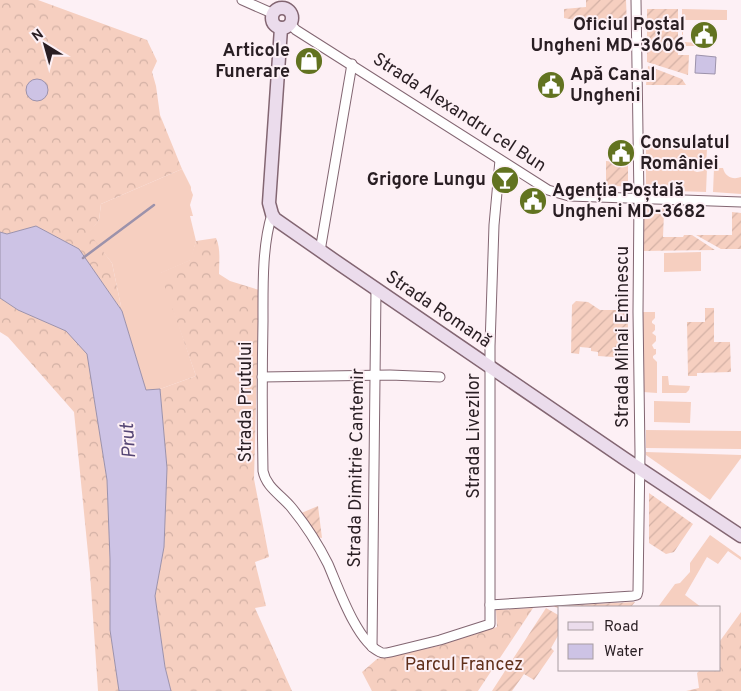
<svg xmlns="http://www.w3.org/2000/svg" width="741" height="691" viewBox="0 0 741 691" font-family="Overpass,sans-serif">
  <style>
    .grass { fill: #f6cfc0 }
    .forest { fill: url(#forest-crowns) }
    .garden { fill: url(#garden-furrows) }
    .water { fill: #cdc3e5; stroke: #9c92ab }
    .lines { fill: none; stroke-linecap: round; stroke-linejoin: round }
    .stream { stroke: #9c92ab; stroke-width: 2.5 }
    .street-casing { stroke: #836672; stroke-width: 11 }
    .secondary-casing { stroke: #836672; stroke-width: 15 }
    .street { stroke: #fff; stroke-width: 9 }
    .secondary { stroke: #ebdcec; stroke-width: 12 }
    .labels { text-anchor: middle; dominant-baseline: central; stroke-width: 4; stroke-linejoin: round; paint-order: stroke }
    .poi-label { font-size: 18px; font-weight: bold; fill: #291e23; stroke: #fdf0f5; text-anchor: end }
    .street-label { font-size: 18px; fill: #291e23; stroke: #fdf0f5 }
    .park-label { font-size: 18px; fill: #61301b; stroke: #fdf0f5 }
    .water-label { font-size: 19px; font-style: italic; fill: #564675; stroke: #fdf0f5 }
  </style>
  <defs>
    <pattern id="forest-crowns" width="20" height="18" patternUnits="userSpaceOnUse" patternTransform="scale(1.25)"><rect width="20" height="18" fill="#f6cfc0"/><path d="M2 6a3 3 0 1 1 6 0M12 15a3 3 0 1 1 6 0" fill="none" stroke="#d3b1a5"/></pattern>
    <pattern id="garden-furrows" width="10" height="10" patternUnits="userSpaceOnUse" patternTransform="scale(1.25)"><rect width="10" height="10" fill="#f6cfc0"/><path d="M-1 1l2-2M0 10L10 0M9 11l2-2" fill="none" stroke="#d3b1a5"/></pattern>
  </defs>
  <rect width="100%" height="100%" fill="#fdf0f5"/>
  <g class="grass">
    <polygon points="682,9 727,10 727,20 683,20 683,42 701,43 700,46 684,46 682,44"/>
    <path d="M 646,147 L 707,149 L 706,165 L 705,165 C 702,161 700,160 695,161 L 693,164 L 646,163 Z"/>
    <polygon points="646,166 693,167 694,171 697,172 703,171 705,168 707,168 706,192 646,190"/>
    <path d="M 714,168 L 723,168 C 725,177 733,180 741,177 L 741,194 L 713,192 Z"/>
    <polygon points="182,169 191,187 191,190 193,195 190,205 193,216 190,216 196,241 191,260 161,273 196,376 160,389 146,390 122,311 112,263 88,233 99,220 101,204"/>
    <polygon points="701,252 701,271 664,272 664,253"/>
    <polygon points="642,312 655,312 655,318 652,321 652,323 655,325 655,330 652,333 656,336 656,341 652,345 654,349 656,349 656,354 653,356 653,358 657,362 657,393 643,392"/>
    <polygon points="662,376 668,376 669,385 690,386 689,390 686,393 662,393"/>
    <polygon points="654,401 691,402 690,423 654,422"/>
    <polygon points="646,430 741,431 741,449 646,448"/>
    <polygon points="646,452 741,455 741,458 710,500 646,455"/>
    <polygon points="710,535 741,557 741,560 728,551 718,564 707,557 685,595 701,607 658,607 675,584 680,583 690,572 690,563"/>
  </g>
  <g class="forest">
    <polygon points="0,0 38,0 147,40 157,61 152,72 156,86 160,115 182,169 101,204 99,220 89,233 112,263 122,311 79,249 36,226 7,234 0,232"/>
    <path d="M 216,238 C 221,249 219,262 219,274 L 230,281 L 259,290 L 254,479 L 269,557 L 255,562 L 266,606 L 255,608 L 292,691 L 171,691 L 165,667 L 155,596 L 164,547 L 167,468 L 160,389 L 196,376 L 160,273 L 190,260 L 196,241 Z"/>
    <polygon points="0,298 18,310 66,331 87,353 107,480 110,559 110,630 119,691 98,691 90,573 74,412 8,337 0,332"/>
    <polygon points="533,608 478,691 372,691 362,672 377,659 438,646 497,627 496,610"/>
    <polygon points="741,612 741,691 686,691 699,688 697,673 700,670 720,670 720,641"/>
  </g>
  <g class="garden">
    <polygon points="586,0 626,0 627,26 581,28 581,21 564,18 564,9 586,7"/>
    <polygon points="647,9 678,9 678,55 689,55 688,75 647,62"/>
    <polygon points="648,66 682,79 686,85 646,85"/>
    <polygon points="606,161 628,163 628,187 606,185"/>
    <polygon points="642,208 668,208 668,211 664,212 663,237 683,237 684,235 692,235 715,250 641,251"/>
    <polygon points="732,212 741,213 741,249 721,249 696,235 732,235"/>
    <polygon points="576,301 588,302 600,310 628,310 628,358 598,356 598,352 591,351 591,348 580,347 579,354 571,353 572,305"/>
    <polygon points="705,308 714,308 714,342 730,342 731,372 697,373 697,376 688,376 687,322 705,322"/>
    <polygon points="649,493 693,524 674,552 666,554 649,543"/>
    <polygon points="318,506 322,538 317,537 299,514"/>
    <polygon points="635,602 631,607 560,607 560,609 553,606"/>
    <polygon points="546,608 560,616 560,634 559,634 551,648 554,651 534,680 524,674 512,691 492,691"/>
  </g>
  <g class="water">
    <polygon points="696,55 716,57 715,74 695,73"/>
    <circle cx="37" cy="90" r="11"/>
    <polygon points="36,226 79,249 122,311 146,390 160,389 167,468 164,547 155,596 165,667 171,691 119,691 110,630 110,559 107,480 87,354 66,331 18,310 0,298 0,232 7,234"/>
  </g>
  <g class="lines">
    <polyline class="stream" points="83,258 154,205"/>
    <defs>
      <g id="street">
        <polyline points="242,0 274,14"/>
        <polyline points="290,24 296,30 548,190 569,196 741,202"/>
        <path d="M 272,214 C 262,246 263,287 263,321 C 262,371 262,421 263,471 C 266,487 281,495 291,507 C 305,524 318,544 328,564 C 338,587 357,642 380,652 C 383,654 387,653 391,652 L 440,640 L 490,624 L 490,346 L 494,225 L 500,160"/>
        <polyline points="320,251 352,64"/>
        <polyline points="262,377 390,375 440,377"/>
        <polyline points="490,605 633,596 637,595 638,591 640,453 638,312 639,199 636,0"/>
        <polyline points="372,647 376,289"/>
      </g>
      <g id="secondary">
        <circle cx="282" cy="18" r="10"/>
        <polyline points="281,28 269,203 272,214 275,219 341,265 625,459 741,536"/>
      </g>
    </defs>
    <use href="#street" class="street-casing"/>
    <use href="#secondary" class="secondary-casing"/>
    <use href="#street" class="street"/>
    <use href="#secondary" class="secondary"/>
  </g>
  <defs>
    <symbol id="civic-disc" viewBox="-11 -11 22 22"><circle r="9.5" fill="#627320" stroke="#fdf0f5"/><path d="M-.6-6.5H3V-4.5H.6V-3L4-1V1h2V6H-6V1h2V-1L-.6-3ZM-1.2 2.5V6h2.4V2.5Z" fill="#fff"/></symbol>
    <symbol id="shop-disc" viewBox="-11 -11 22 22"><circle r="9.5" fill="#627320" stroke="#fdf0f5"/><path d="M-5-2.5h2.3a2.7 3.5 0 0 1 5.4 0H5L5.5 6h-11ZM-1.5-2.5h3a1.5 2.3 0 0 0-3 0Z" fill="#fff"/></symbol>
    <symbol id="bar-disc" viewBox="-11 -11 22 22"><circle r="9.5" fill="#627320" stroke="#fdf0f5"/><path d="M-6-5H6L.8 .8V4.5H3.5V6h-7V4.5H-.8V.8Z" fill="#fff"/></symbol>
  </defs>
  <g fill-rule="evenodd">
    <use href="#civic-disc" x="688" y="19" width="32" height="32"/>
    <use href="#shop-disc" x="293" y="45" width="32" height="32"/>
    <use href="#civic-disc" x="535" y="69" width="32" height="32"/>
    <use href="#civic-disc" x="605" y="137" width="32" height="32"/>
    <use href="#bar-disc" x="489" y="164" width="32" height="32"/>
    <use href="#civic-disc" x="517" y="185" width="32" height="32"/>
  </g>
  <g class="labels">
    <g class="poi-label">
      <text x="685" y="25">Oficiul Poștal<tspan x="685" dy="21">Ungheni MD-3606</tspan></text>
      <text x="290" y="51">Articole<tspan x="290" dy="21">Funerare</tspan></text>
      <text x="570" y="75" text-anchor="start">Apă Canal<tspan x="570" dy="21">Ungheni</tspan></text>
      <text x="640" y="143" text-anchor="start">Consulatul<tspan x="640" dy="21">României</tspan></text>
      <text x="486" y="180">Grigore Lungu</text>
      <text x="552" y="191" text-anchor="start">Agenția Poștală<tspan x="552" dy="21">Ungheni MD-3682</tspan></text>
    </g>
    <g class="street-label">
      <text transform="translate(459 113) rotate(33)">Strada Alexandru cel Bun</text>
      <text transform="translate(438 310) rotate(34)">Strada Romană</text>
      <text transform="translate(623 337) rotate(-90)">Strada Mihai Eminescu</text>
      <text transform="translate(246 402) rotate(-90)">Strada Prutului</text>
      <text transform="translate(474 436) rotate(-90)">Strada Livezilor</text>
      <text transform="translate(357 468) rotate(-89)">Strada Dimitrie Cantemir</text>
    </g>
    <g class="park-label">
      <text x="464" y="665">Parcul Francez</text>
    </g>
    <g class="water-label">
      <text transform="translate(129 441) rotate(-94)">Prut</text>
    </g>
  </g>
  <rect x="558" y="606" width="162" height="65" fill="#fdf0f5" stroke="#a89ca1"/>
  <rect x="568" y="622" width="25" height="8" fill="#ebdcec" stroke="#a89ca1"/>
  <text x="604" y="631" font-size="15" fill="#291e23">Road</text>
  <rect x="568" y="644" width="25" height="15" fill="#cdc3e5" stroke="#a89ca1"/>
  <text x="604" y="656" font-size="15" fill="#291e23">Water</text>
  <g transform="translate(45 45) rotate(323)" stroke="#fdf0f5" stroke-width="4" paint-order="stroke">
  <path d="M0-4L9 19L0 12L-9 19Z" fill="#291e23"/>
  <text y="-8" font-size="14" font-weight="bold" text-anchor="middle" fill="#291e23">N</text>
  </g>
</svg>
